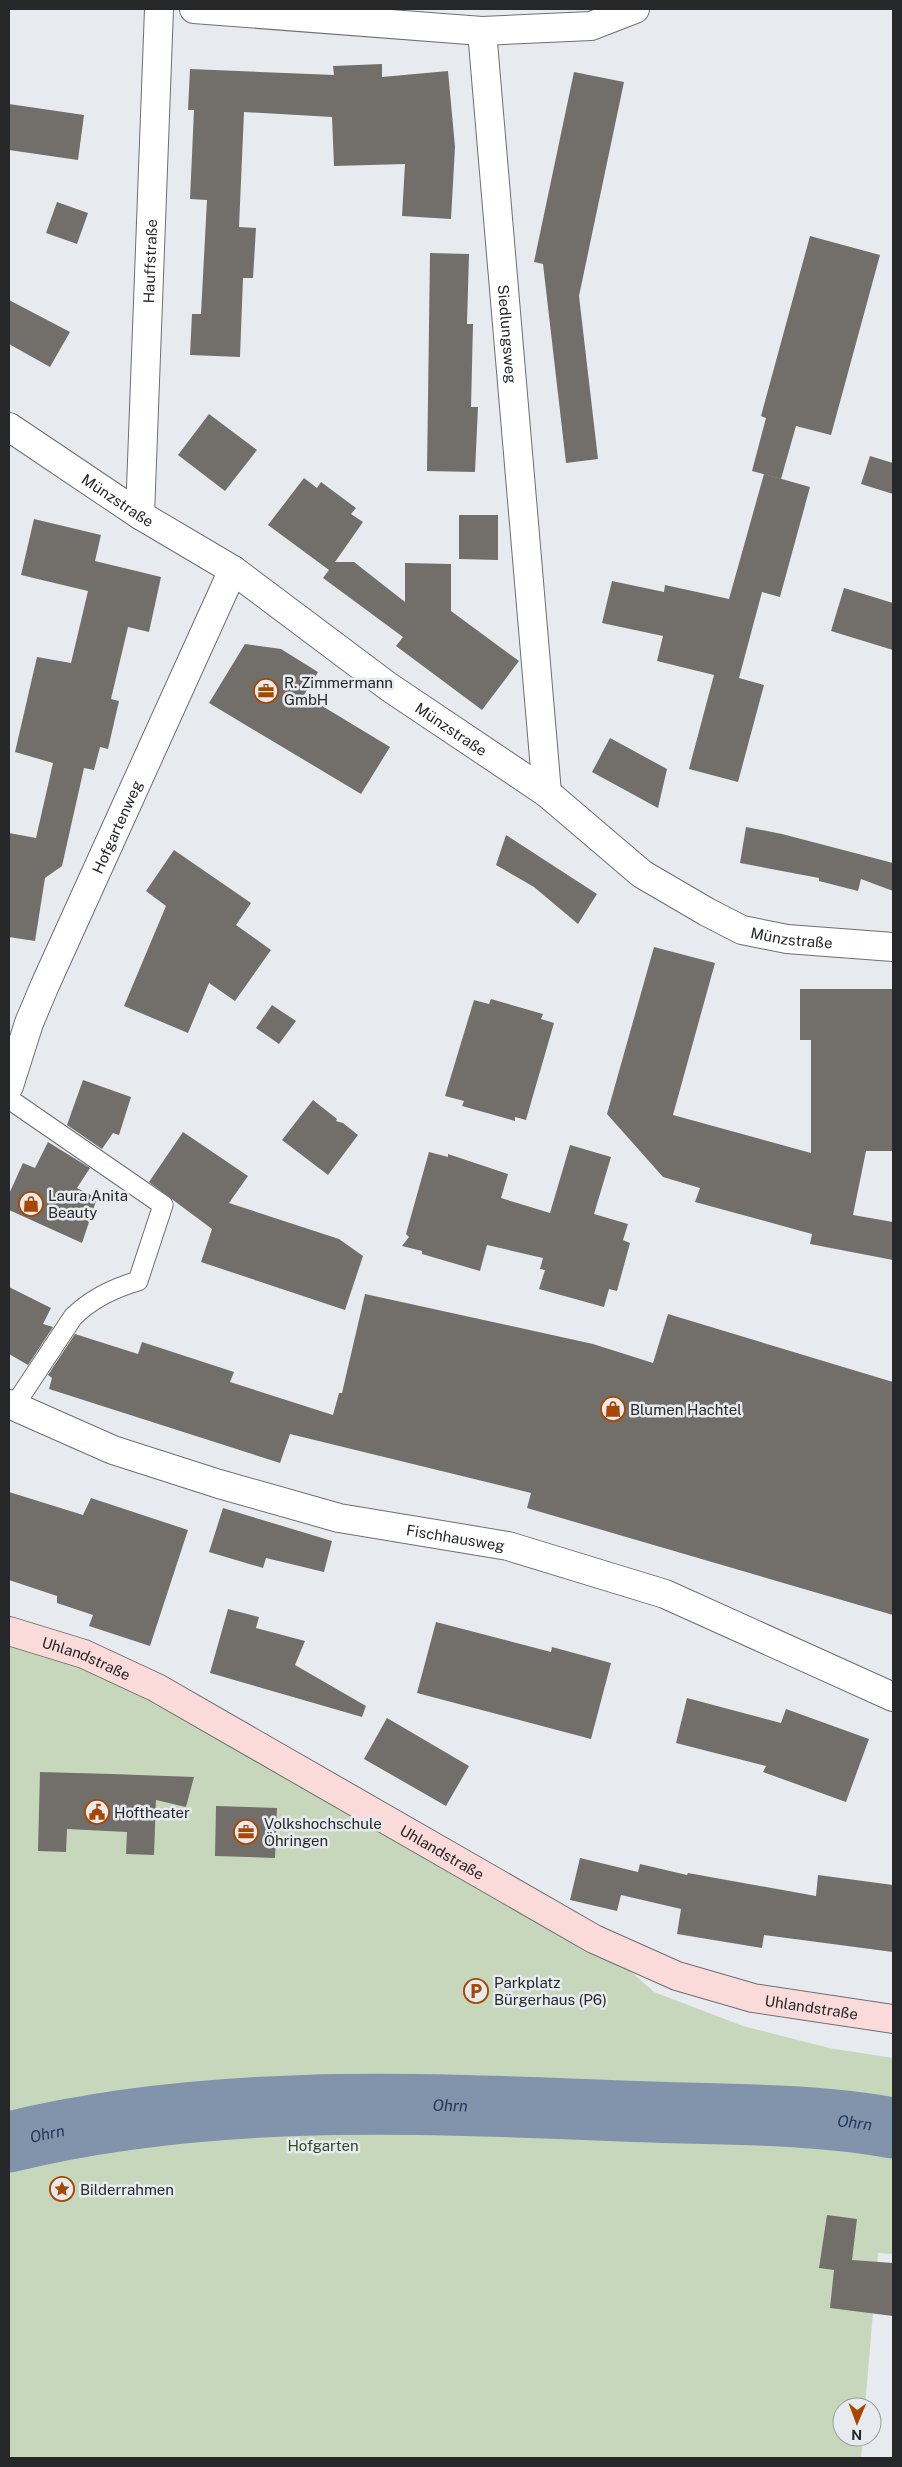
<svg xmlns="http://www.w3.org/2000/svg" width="902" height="2467" viewBox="0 0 902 2467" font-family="'Public Sans',sans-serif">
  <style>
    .green { fill: #c7d7bc }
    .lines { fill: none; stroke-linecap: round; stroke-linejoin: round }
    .river { stroke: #8293ac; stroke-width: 61 }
    .building { fill: #726f6b }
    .lane-casing { stroke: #6b6f73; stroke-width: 21 }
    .street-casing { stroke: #6b6f73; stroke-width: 30 }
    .secondary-casing { stroke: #6b6f73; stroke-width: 30 }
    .lane { stroke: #fff; stroke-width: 19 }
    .street { stroke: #fff; stroke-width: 28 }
    .secondary { stroke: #fbdbda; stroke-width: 28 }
    .labels { text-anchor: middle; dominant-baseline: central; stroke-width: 5; stroke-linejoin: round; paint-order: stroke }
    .street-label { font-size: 15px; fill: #262729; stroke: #e7ebef }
    .poi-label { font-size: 15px; fill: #262729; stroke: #e7ebef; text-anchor: start }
    .park-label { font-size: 15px; fill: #32481e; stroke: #e7ebef }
    .water-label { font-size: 16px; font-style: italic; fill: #21395e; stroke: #e7ebef }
  </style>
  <rect width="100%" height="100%" fill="#e7ebef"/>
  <polygon class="green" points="9,1631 84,1654 594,1939 654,1992 743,2026 829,2048 893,2058 893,2254 878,2253 865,2407 842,2407 842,2437 863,2437 861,2458 9,2458"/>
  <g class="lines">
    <path class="river" id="s1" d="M 9,2142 C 209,2093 418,2103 622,2111 C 712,2115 805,2112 893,2128"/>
  </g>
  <g class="building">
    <polygon points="382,64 382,77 448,71 455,147 451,219 402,216 405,164 334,166 332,117 244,112 239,227 256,228 253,278 243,278 240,357 190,355 192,314 201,314 207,200 190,199 194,110 188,110 190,69 334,75 333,66"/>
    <polygon points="574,72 624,82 579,296 598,459 566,463 543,264 534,262"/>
    <polygon points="9,104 84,115 78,160 9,150"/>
    <polygon points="57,202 88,213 77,244 46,233"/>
    <polygon points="810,236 880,255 831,435 796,426 781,479 752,471 766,418 761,416"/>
    <polygon points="430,253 469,254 467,324 473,324 471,407 478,407 475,472 427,471"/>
    <polygon points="9,300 70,332 50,367 9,344"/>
    <polygon points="209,414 257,450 225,491 178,455"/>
    <polygon points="870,456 893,463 893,494 861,484"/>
    <polygon points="764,474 810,487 780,597 762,592 739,678 764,685 738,782 689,769 714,675 657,661 663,636 602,623 612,581 664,592 665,585 729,599"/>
    <polygon points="304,478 317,488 321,482 356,508 351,514 363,522 335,562 354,562 405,602 405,563 451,564 451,611 519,661 482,710 396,646 403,637 323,578 329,570 268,525"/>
    <polygon points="459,515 498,515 498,560 459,559"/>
    <polygon points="34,519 101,535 95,561 161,577 149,632 128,627 111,699 119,701 108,749 100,747 94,770 84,768 62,866 45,878 35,941 9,937 9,833 36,838 53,763 15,752 37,657 71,663 88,591 21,575"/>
    <polygon points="844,588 893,603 893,650 831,631"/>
    <polygon points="245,644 281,649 318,672 304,695 390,747 361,794 209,703"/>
    <polygon points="610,738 667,769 658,808 592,772"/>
    <polygon points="746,827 782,834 893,863 893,891 861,879 858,891 819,881 819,878 740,863"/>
    <polygon points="506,835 597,894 578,924 534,887 496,865"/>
    <polygon points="174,850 251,903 236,925 271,950 235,1001 209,983 188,1033 124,1006 166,906 146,891"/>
    <polygon points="654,947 715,963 673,1115 811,1153 811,1040 800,1040 800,989 893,989 893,1151 866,1151 853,1215 893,1222 893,1260 810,1244 812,1234 695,1202 700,1188 663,1177 607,1114"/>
    <polygon points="491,999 543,1014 541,1019 554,1023 526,1120 515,1117 515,1121 462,1106 464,1101 445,1096 474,1000 489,1004"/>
    <polygon points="272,1005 296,1021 279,1044 256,1028"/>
    <polygon points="83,1080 131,1097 119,1135 113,1133 102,1149 67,1125"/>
    <polygon points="313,1100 337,1119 336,1121 343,1123 358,1135 328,1175 282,1140"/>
    <polygon points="183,1132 248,1176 229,1203 339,1239 363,1256 345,1310 201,1262 212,1229 149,1182"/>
    <polygon points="48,1142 90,1168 77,1188 97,1198 82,1243 9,1210 9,1194 23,1163 35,1168"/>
    <polygon points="570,1145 611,1157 594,1214 628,1224 623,1240 630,1243 617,1291 609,1289 604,1307 539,1289 545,1270 540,1269 543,1258 487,1245 480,1271 422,1254 422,1251 402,1246 409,1237 406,1234 429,1152 448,1157 448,1154 508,1174 501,1198 550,1213"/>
    <polygon points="9,1287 51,1308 43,1324 53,1327 28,1365 9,1354"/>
    <polygon points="365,1294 593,1344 653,1363 668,1314 893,1382 893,1615 527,1508 531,1493 290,1434 280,1463 49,1389 52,1378 48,1375 75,1334 138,1354 142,1342 234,1372 230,1382 333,1415 339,1393 342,1393"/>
    <polygon points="9,1492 83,1515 91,1498 188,1530 150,1646 89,1626 93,1615 57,1603 57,1596 9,1580"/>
    <polygon points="223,1508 332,1541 324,1572 266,1558 263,1568 209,1552"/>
    <polygon points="228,1609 259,1617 256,1628 305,1641 295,1665 366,1706 362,1717 210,1673"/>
    <polygon points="436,1622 551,1652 552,1647 611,1663 591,1739 417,1693"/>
    <polygon points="687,1698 781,1723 786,1709 869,1739 846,1802 763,1772 766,1766 676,1743"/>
    <polygon points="387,1718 469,1766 446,1806 364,1759"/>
    <polygon points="40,1772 112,1774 194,1777 186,1807 156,1800 154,1855 126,1854 127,1832 67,1829 66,1852 38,1851"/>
    <polygon points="216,1806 277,1808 275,1858 215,1856"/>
    <polygon points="580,1858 638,1872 640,1864 687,1875 688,1873 816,1896 818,1875 893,1885 893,1952 764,1935 762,1948 677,1934 681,1909 621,1895 617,1911 570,1900"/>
    <polygon points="827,2215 857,2219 852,2260 893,2263 893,2316 830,2308 834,2270 819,2268"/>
  </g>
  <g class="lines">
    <defs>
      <path id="lane" d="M 9,1099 L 163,1205 L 138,1281 C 114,1288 91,1299 73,1317 L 14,1406"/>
      <g id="street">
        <polyline points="194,9 482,31 591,26 635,9"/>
        <path id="s2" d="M 482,31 L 547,793"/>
        <path id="s3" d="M 9,427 L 140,515 L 233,570 L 389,687 L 547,793 L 642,874 L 707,912 L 742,930 L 787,939 L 893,947"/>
        <path id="s4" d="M 140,515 L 159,9"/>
        <path id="s5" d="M 9,1086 L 29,1023 L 45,985 L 233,570"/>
        <path id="s6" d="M 9,1404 L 113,1450 L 219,1484 L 339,1518 L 508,1546 L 665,1594 L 893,1697"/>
      </g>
      <g id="secondary">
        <path id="s7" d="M 9,1631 L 84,1654 L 157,1688 L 594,1939 L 677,1976 L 753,1998 L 893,2019"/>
      </g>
    </defs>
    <use href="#lane" class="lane-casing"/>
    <use href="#street" class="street-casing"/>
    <use href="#secondary" class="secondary-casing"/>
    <use href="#lane" class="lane"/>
    <use href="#street" class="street"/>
    <use href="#secondary" class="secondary"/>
  </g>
  <defs>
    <symbol id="office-ring" viewBox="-11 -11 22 22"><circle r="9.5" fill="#e7ebef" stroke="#a84700" stroke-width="1.5"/><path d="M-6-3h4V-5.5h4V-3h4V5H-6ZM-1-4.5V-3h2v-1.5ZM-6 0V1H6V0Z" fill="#a84700"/></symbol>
    <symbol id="shop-ring" viewBox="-11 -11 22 22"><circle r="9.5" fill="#e7ebef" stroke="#a84700" stroke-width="1.5"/><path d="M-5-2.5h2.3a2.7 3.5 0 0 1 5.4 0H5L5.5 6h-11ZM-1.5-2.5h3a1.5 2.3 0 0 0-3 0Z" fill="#a84700"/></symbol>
    <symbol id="civic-ring" viewBox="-11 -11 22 22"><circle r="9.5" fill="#e7ebef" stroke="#a84700" stroke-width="1.5"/><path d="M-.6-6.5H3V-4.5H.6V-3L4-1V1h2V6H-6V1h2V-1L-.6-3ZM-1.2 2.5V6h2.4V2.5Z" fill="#a84700"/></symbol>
    <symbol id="parking-ring" viewBox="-11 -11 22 22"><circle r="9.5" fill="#e7ebef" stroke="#a84700" stroke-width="1.5"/><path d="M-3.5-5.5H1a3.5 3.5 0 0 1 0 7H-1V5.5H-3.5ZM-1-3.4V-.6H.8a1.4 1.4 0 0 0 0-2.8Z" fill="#a84700"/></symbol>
    <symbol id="sight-ring" viewBox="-11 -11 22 22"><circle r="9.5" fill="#e7ebef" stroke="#a84700" stroke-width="1.5"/><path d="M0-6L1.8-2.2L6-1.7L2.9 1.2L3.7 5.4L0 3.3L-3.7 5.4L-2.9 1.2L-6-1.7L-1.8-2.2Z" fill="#a84700"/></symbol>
  </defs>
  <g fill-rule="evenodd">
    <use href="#office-ring" x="252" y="677" width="28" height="28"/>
    <use href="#shop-ring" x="17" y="1190" width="28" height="28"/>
    <use href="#shop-ring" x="599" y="1395" width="28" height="28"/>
    <use href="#civic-ring" x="83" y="1798" width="28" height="28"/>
    <use href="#office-ring" x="232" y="1818" width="28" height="28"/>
    <use href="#parking-ring" x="462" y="1977" width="28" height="28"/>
    <use href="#sight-ring" x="48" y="2175" width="28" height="28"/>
  </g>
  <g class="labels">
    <g class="street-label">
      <text stroke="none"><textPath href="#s4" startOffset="254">Hauffstraße</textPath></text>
      <text stroke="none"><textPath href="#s2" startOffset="304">Siedlungsweg</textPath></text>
      <text stroke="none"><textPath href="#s3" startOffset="131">Münzstraße</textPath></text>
      <text stroke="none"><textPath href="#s3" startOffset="536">Münzstraße</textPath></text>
      <text stroke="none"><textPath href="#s5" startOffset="281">Hofgartenweg</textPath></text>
      <text stroke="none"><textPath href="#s3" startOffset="941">Münzstraße</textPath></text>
      <text stroke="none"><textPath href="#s6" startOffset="468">Fischhausweg</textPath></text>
      <text stroke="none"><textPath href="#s7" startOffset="82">Uhlandstraße</textPath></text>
      <text stroke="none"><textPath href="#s7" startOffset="488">Uhlandstraße</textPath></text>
      <text stroke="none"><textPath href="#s7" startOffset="892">Uhlandstraße</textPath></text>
    </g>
    <g class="poi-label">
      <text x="284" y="682">R. Zimmermann<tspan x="284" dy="17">GmbH</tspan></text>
      <text x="48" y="1195">Laura Anita<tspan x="48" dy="17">Beauty</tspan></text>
      <text x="630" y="1409">Blumen Hachtel</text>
      <text x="114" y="1812">Hoftheater</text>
      <text x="264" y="1823">Volkshochschule<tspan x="264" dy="17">Öhringen</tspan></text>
      <text x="494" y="1982">Parkplatz<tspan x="494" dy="17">Bürgerhaus (P6)</tspan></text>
      <text x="80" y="2189">Bilderrahmen</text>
    </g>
    <g class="park-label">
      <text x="323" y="2145">Hofgarten</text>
    </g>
    <g class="water-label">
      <text stroke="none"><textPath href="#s1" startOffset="444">Ohrn</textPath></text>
      <text stroke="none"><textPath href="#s1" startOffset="849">Ohrn</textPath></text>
      <text stroke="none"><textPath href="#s1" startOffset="39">Ohrn</textPath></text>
    </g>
  </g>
  <rect width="902" height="2467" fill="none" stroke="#262729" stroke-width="20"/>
  <g transform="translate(857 2422) rotate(181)"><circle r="24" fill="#e7ebef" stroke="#9a9da0"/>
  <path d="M0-4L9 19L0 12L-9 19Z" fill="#a84700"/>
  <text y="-8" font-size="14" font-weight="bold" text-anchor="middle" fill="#262729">N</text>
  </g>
</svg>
